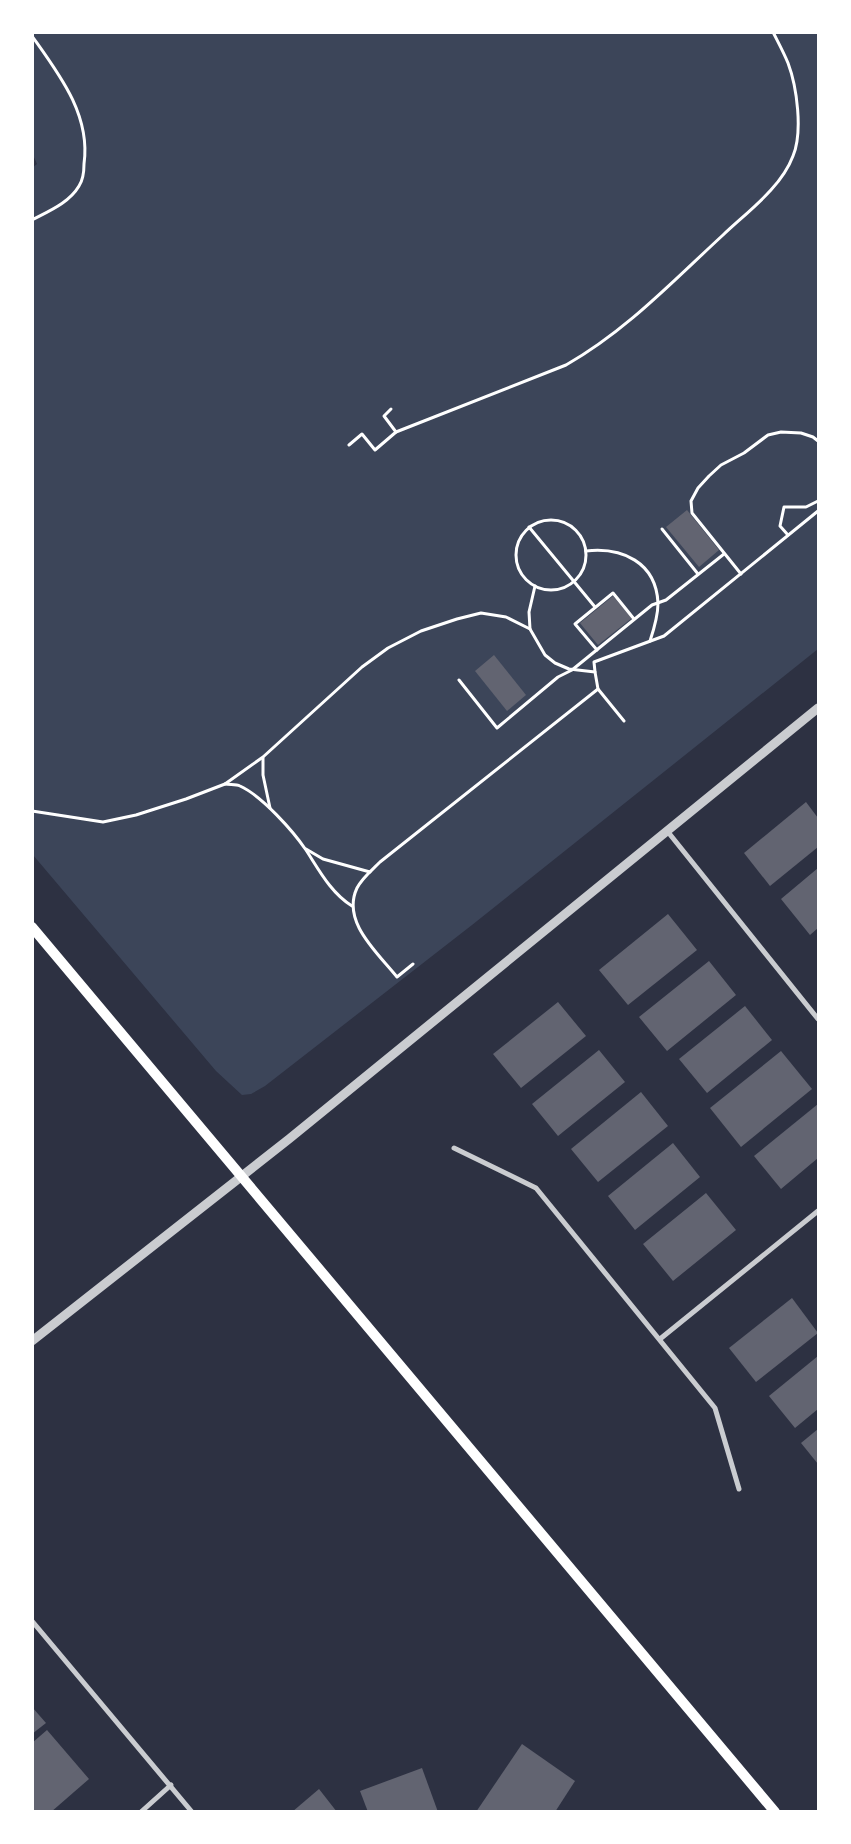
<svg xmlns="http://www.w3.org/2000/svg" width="851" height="1844" viewBox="0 0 851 1844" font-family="Mulish,sans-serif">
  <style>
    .green { fill: #3c4559 }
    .building { fill: #626471 }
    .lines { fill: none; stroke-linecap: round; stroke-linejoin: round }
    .path { stroke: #fff; stroke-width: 3 }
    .minor { stroke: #caccd0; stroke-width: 5 }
    .tertiary { stroke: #caccd0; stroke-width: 9 }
    .secondary { stroke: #fff; stroke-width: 10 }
  </style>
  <rect width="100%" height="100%" fill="#2d3142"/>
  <polygon class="green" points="33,33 818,33 818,649 472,925 265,1086 251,1094 242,1095 216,1071 33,855 32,168 37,164 33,155"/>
  <g class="building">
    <polygon points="687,510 719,550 699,567 666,527"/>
    <polygon points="613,596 632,618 598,645 580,623"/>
    <polygon points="494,655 526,695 507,711 475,671"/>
    <polygon points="806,802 818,818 818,847 770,886 744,853"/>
    <polygon points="818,868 818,928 810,935 781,899"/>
    <polygon points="668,914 697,950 628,1005 599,970"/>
    <polygon points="709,961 736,995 667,1051 639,1017"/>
    <polygon points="558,1002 586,1036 521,1088 493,1054"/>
    <polygon points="745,1006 772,1040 707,1093 679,1059"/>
    <polygon points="599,1050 625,1082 558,1136 532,1104"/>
    <polygon points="781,1051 812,1089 741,1147 710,1108"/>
    <polygon points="641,1092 668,1126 598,1182 571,1149"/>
    <polygon points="818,1104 818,1158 781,1189 754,1156"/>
    <polygon points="673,1143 700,1177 635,1230 608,1196"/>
    <polygon points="706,1193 736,1230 673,1281 643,1244"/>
    <polygon points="792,1298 818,1333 756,1382 729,1348"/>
    <polygon points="818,1356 818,1409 795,1428 769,1396"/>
    <polygon points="818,1429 818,1464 801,1443"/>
    <polygon points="32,1707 46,1723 32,1734"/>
    <polygon points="47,1730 89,1779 51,1812 32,1812 32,1743"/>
    <polygon points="522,1744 575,1781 555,1812 476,1812"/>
    <polygon points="422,1768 438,1812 368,1812 360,1791"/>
    <polygon points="319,1789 337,1812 292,1812"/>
  </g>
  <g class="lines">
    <g class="path">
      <path d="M 32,36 C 59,74 91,115 84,164 C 84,171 83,180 79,186 C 69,203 49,211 32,220"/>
      <polyline points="391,409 384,416 396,432"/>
      <path d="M 349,445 L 362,434 L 375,450 L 396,432 L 566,365 C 626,331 673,281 723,235 C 747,212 781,188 793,156 C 803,132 797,87 788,63 C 784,53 778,42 773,32"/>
      <circle cx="551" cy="555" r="35"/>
      <polyline points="529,527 595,607"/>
      <polyline points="662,529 698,574"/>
      <polyline points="788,535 780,526 784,507 806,507 818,501"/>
      <path d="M 586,551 C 622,547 656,562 658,603 C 658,616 654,629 650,641"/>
      <polyline points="741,574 692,513 691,501 698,488 709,476 721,465 744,453 768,435 781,432 801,433 813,437 818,441"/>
      <polyline points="530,629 529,612 535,586"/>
      <polyline points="597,650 575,624 613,593 634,619"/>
      <polyline points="595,672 594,662 664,636 818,511"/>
      <polyline points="459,680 497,728 558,677 572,670 652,605 666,600 724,554"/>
      <polyline points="263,758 263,775 270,808"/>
      <path d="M 225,784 C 230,785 236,784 240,786 C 262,796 293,831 306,850 C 319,870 331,893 352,906"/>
      <polyline points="32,811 103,822 136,815 186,799 225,784 263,757 362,667 388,648 421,631 457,619 481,613 506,617 530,629 545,655 555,663 569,669 595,672 598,689 624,721"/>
      <polyline points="306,849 323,859 370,872"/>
      <path d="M 413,964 L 397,977 C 378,953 341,922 357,888 C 362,878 372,870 380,862 L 598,689"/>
    </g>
    <g class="minor">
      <polyline points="668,832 818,1019"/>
      <polyline points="454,1148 536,1188 715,1408 739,1489"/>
      <polyline points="660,1339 818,1211"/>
      <polyline points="32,1621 192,1812"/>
      <polyline points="141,1812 171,1785"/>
    </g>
    <polyline class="tertiary" points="32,1341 289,1139 818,708"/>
    <polyline class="secondary" points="32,927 775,1812"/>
  </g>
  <rect width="851" height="1844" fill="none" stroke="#ffffff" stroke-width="68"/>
</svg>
